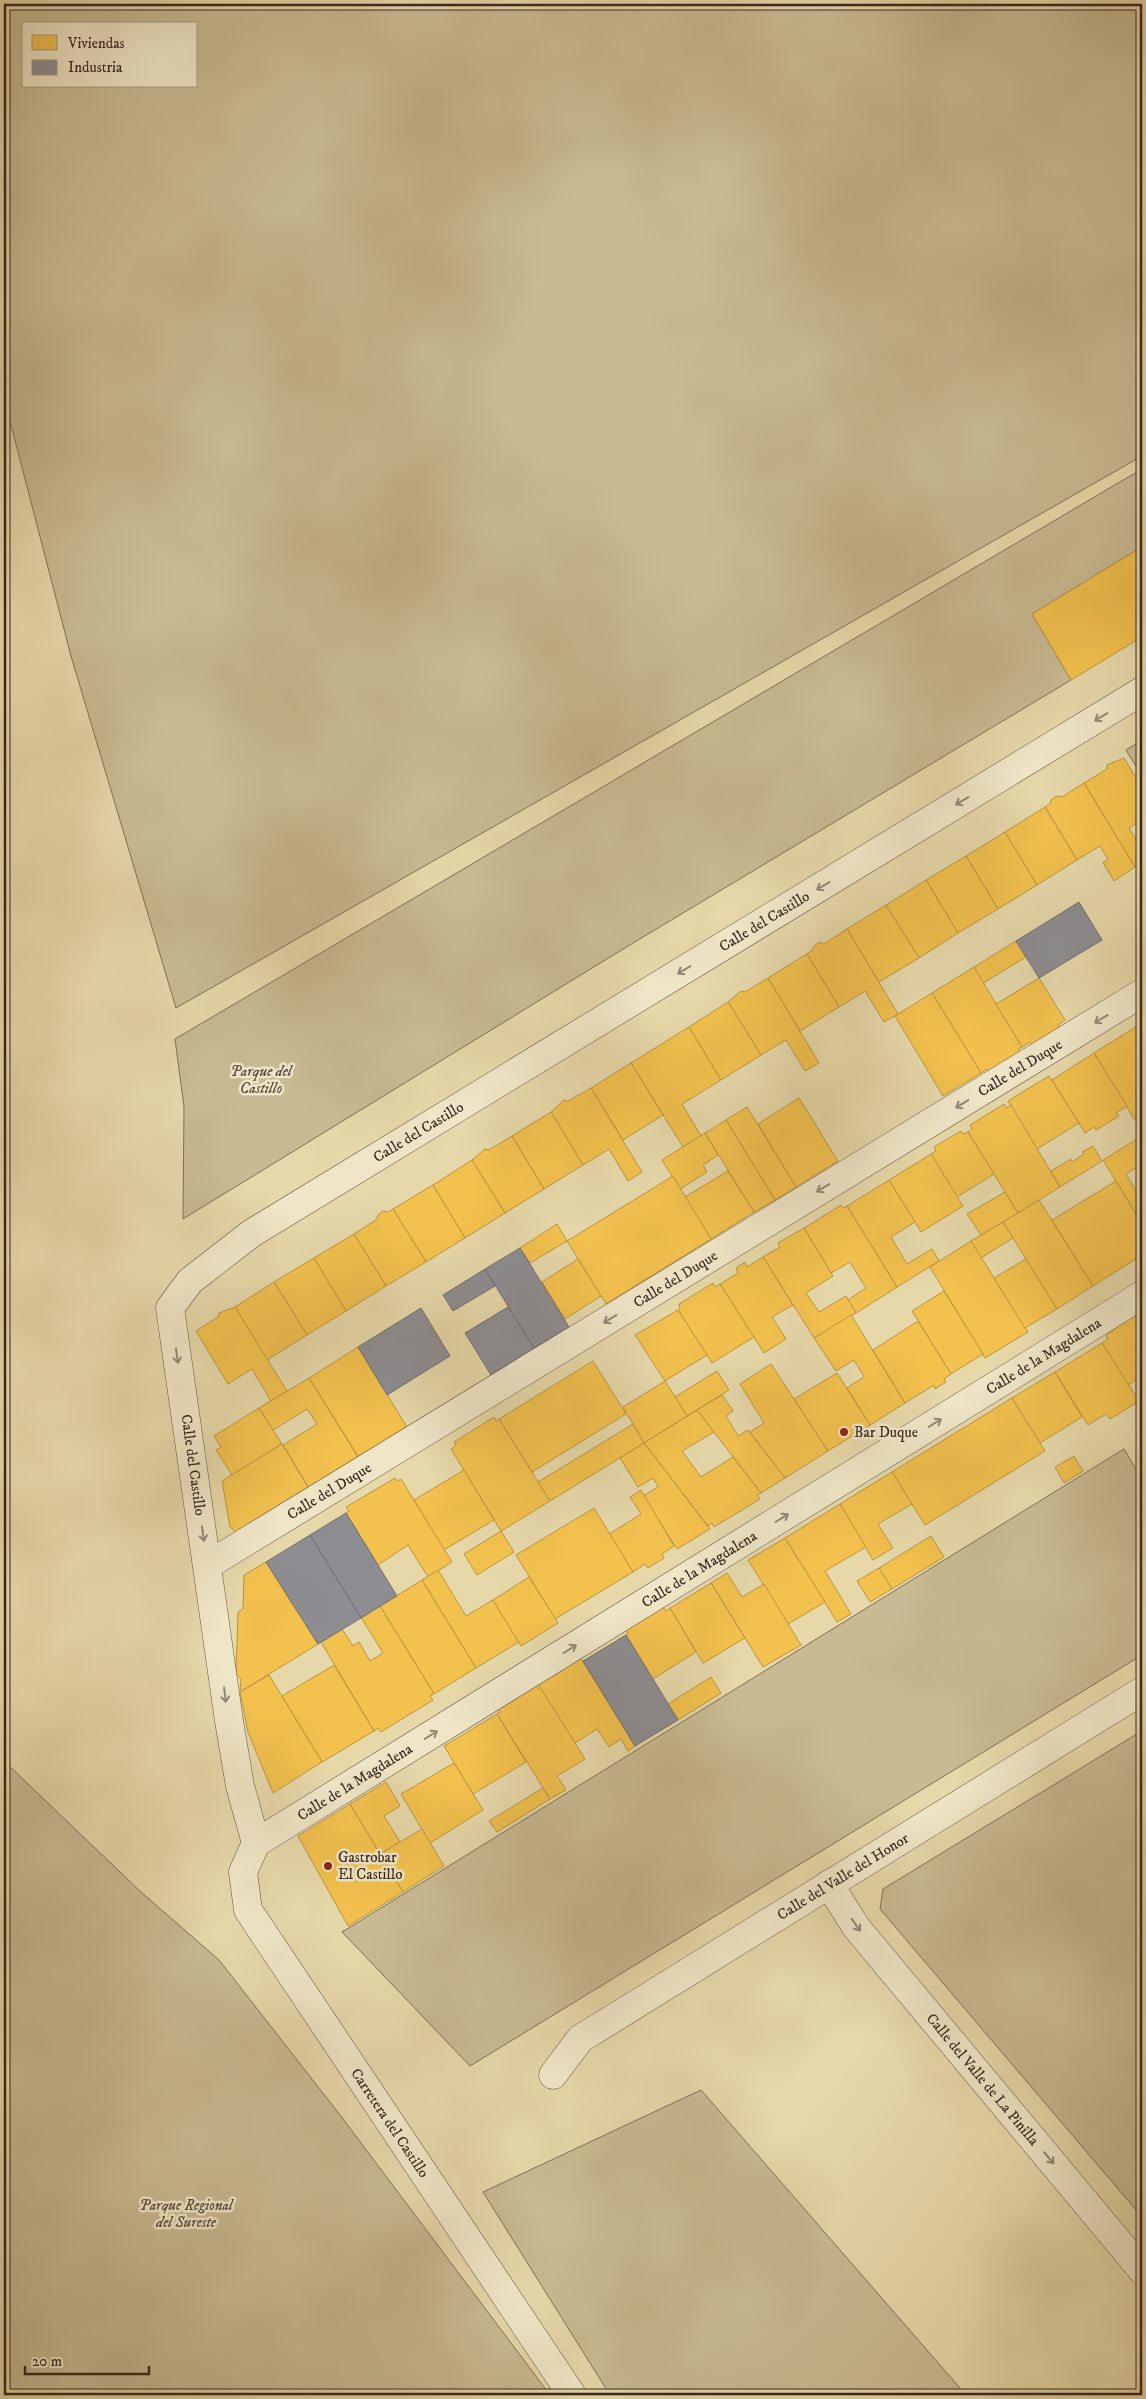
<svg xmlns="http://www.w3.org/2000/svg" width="1146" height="2399" viewBox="0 0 1146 2399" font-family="'IM FELL DW Pica',serif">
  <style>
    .green { fill: #c8ba92; stroke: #7f715a; fill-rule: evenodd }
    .homes { fill: #f2c14e; stroke: #ba9341 }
    .industry { fill: #8d8d92; stroke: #736f70 }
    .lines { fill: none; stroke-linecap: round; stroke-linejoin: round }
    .street-casing { stroke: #625444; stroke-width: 29 }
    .street { stroke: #efe6c7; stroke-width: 28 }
    .oneway { stroke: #928774 }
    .poi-dot { fill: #8f2418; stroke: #efe6c7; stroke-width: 2 }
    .labels { text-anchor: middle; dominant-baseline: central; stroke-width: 5; stroke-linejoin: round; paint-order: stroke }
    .street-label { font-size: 15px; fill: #362822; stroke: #efe6c7 }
    .park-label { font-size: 15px; font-style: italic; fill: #5a4c3e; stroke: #efe6c7 }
    .poi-label { font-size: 15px; fill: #362822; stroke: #efe6c7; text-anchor: start }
  </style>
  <rect width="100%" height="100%" fill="#e6d8a9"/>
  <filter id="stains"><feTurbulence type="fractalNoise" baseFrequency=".004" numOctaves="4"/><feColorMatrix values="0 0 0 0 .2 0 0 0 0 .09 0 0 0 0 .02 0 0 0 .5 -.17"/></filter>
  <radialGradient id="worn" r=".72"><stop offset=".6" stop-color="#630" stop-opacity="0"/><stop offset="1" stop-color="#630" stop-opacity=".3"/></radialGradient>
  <g class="green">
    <path d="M 4,4 L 1142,4 L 1142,456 L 176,1008 L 71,656 L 4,398 ZM 24,24 L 196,24 L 196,86 L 24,86 Z"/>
    <polygon points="1142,469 1142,547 1032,614 1071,680 633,943 183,1219 184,1107 175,1039"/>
    <polygon points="1142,740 1142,776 1126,750"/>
    <polygon points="1124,1449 1142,1479 1142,1655 470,2066 342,1932"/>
    <polygon points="1137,1734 1142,1735 1142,2217 880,1909 883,1889"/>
    <polygon points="4,1761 142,1893 219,1960 340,2115 550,2395 4,2395"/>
    <polygon points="701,2090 966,2395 610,2395 483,2192"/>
  </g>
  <g class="homes">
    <polygon points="1142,547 1142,637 1071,680 1032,614"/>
    <polygon points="1124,758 1142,788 1142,820 1129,828 1142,849 1142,863 1135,867 1084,783 1107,769 1107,765"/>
    <polygon points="1084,783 1135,867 1114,881 1103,863 1108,859 1100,846 1077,860 1045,807 1050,804 1051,800 1057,796 1062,797"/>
    <polygon points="1045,807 1077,860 1037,885 1005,832"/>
    <polygon points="1005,832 1037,885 998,909 966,856"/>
    <polygon points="966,856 998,909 958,933 926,880"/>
    <polygon points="926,880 958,933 919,958 886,905"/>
    <polygon points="886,905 919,958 879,982 847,929"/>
    <polygon points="847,929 898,1014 884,1022 865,991 839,1007 807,954 812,950 814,946 820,942 824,944"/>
    <polygon points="1016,941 1026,957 983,983 974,967"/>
    <polygon points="807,954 839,1007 800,1031 768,978"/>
    <polygon points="974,967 1022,1047 1018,1049 1022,1054 990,1074 987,1069 981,1073 932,993"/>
    <polygon points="768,978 819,1063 805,1071 786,1040 761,1055 728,1002 741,991 745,992"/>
    <polygon points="1039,978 1065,1020 1058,1025 1061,1030 1033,1047 1030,1042 1022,1047 996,1004"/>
    <polygon points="932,993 981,1073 943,1096 895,1016"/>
    <polygon points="728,1002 761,1055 721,1080 689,1027"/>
    <polygon points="1142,1023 1142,1114 1134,1119 1094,1053"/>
    <polygon points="689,1027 721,1080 682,1104 701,1136 683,1147 631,1063"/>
    <polygon points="1094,1053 1127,1106 1116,1113 1119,1116 1096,1130 1094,1127 1085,1133 1052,1080"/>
    <polygon points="631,1063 663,1115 623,1140 591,1088"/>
    <polygon points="1049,1076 1079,1123 1037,1149 1008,1101"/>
    <polygon points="591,1088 642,1172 628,1181 609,1149 583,1165 551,1112 564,1100 568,1101"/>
    <polygon points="799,1098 838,1161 796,1187 758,1124"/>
    <polygon points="1004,1104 1006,1108 1011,1105 1060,1187 1018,1213 968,1132 972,1129 970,1125"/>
    <polygon points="747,1107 796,1187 775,1200 726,1120"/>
    <polygon points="551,1112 583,1165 544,1189 512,1136"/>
    <polygon points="726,1120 775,1200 754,1212 705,1133"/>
    <polygon points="961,1131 963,1134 968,1132 994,1174 957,1197 931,1154 936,1151 934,1147"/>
    <polygon points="705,1133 718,1155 703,1165 707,1172 680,1189 662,1160"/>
    <polygon points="512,1136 544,1189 505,1213 472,1160 485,1149 489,1150"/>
    <polygon points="1142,1136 1142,1164 1126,1174 1142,1201 1142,1224 1103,1160"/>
    <polygon points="1093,1146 1102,1161 1060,1187 1051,1171 1071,1159 1072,1162 1084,1154 1082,1152"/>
    <polygon points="931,1154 963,1206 921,1232 889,1180"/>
    <polygon points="472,1160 505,1213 465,1238 433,1185"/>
    <polygon points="728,1171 754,1212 711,1239 685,1197"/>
    <polygon points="673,1176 711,1239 606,1304 567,1241"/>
    <polygon points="889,1180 915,1222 891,1237 907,1264 932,1249 939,1261 897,1287 847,1206"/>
    <polygon points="1116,1181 1142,1224 1142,1255 1093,1286 1052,1220"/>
    <polygon points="433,1185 465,1238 426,1262 393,1209"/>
    <polygon points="1005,1192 1018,1213 981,1235 967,1214"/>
    <polygon points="1039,1200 1093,1286 1057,1309 1003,1222"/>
    <polygon points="841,1205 843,1208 847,1206 897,1287 856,1313 848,1300 866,1288 850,1262 831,1273 804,1228"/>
    <polygon points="393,1209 426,1262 386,1286 354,1234 376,1220 378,1215 383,1211 388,1212"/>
    <polygon points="1003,1222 1013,1238 981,1258 971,1241"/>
    <polygon points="557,1224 567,1241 530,1263 520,1248"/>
    <polygon points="804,1228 833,1276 806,1293 819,1312 846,1296 856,1313 814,1338 763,1257 780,1247 778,1243"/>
    <polygon points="354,1234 386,1286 346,1311 314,1258"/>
    <polygon points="971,1241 1028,1332 985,1358 930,1267"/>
    <polygon points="763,1257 793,1305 772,1317 786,1339 764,1353 720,1284 738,1273 736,1268 745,1262 747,1267"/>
    <polygon points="314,1258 346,1311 307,1335 274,1282"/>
    <polygon points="578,1259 601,1296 565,1319 542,1282"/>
    <polygon points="1026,1259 1057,1309 1025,1328 994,1278"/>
    <polygon points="274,1282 307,1335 267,1360 235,1307"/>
    <polygon points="713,1283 715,1287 720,1284 754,1337 712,1363 678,1310 680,1308 679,1304"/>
    <polygon points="944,1291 983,1354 951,1374 912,1311"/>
    <polygon points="235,1307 287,1391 271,1401 252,1369 228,1384 196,1331 218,1317 219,1313"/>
    <polygon points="678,1310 707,1355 665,1381 635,1335"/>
    <polygon points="1139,1312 1142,1316 1142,1376 1128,1385 1102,1343 1108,1339 1106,1335"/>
    <polygon points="851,1315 905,1403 870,1425 847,1388 864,1377 854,1360 836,1371 814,1338"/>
    <polygon points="918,1321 951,1374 944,1379 946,1382 935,1389 934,1385 905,1403 873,1350"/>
    <polygon points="1102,1343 1139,1401 1110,1419 1106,1414 1088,1425 1055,1372"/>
    <polygon points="358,1347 407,1427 402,1430 404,1434 361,1461 309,1378"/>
    <polygon points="593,1361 626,1414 532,1472 499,1419"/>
    <polygon points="771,1364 828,1451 785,1478 750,1432 764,1423 740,1384"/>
    <polygon points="717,1371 729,1390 687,1416 675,1397"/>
    <polygon points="1055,1372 1082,1417 1040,1443 1012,1398"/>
    <polygon points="837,1373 870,1425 828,1451 794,1399"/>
    <polygon points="309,1378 358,1457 309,1488 283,1445 317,1424 307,1409 273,1430 259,1408"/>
    <polygon points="665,1381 687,1416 644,1443 623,1407"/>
    <polygon points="722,1395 733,1411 726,1416 738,1436 748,1430 785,1478 761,1493 697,1410"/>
    <polygon points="1012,1398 1045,1451 925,1525 892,1472"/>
    <polygon points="259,1408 282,1444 232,1475 216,1450 221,1447 214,1436"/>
    <polygon points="697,1410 714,1432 682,1451 701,1477 733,1457 761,1493 757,1495 760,1499 714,1527 712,1523 708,1526 644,1443"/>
    <polygon points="494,1417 496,1421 499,1419 550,1501 501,1531 451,1449 456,1445 454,1442"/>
    <polygon points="633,1424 644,1443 550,1501 538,1482"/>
    <polygon points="644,1443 710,1529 677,1549 643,1496 658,1487 653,1478 638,1487 620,1458"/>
    <polygon points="282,1444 311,1492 237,1533 230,1527 222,1481"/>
    <polygon points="1074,1456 1083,1471 1064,1483 1055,1467"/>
    <polygon points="464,1470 494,1520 444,1550 414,1500"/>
    <polygon points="892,1472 912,1504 878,1524 893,1548 873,1560 840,1504"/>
    <polygon points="395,1478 398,1481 401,1479 452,1562 428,1577 408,1545 378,1565 346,1513 349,1511 346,1507"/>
    <polygon points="641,1490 674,1546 662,1554 664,1558 648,1568 645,1564 633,1572 609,1534 641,1514 630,1497"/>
    <polygon points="840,1504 866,1547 825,1571 851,1614 837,1622 785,1538"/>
    <polygon points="594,1508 633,1572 555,1619 516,1555"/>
    <polygon points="501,1531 514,1552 477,1575 464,1554"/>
    <polygon points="931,1536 944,1557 892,1589 879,1568"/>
    <polygon points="785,1538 825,1602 788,1624 748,1560"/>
    <polygon points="266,1562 318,1644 240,1692 241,1679 236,1674 238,1612 243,1609 244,1575"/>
    <polygon points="879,1568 892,1589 870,1602 857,1581"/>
    <polygon points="438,1570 466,1616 493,1600 519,1642 476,1668 422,1580"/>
    <polygon points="727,1573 742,1597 764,1584 801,1645 763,1667 711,1583"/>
    <polygon points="529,1577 558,1623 521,1646 493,1600"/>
    <polygon points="422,1580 476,1668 434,1694 380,1606"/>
    <polygon points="711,1583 745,1638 703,1663 670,1608"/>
    <polygon points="380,1606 434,1694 430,1696 433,1700 381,1732 378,1728 374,1731 321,1642 342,1629 353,1646 359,1642 370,1661 383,1653 361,1617"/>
    <polygon points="663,1607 666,1611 670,1608 696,1652 653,1679 626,1635 628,1634 626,1630"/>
    <polygon points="580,1657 635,1746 628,1751 621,1739 609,1747 597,1729 575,1743 537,1683"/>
    <polygon points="334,1665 374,1731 322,1762 282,1696"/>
    <polygon points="269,1675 322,1762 273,1793 248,1732 240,1692"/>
    <polygon points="711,1677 721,1693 678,1720 668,1704"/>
    <polygon points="535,1685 538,1689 540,1687 585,1759 557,1776 566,1790 550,1799 497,1714 500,1712 497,1708"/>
    <polygon points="497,1714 526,1762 473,1794 444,1746"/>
    <polygon points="454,1763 483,1810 430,1843 401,1794"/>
    <polygon points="386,1782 400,1806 384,1816 400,1842 380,1854 350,1804"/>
    <polygon points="543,1788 550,1799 497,1832 489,1821"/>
    <polygon points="350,1804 403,1892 348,1926 298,1836"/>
    <polygon points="422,1829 444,1866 403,1892 380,1854"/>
  </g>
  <g class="industry">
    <polygon points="1079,902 1102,940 1039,978 1016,941"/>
    <polygon points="520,1248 569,1327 534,1348 485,1269"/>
    <polygon points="485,1269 495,1286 453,1311 443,1295"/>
    <polygon points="508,1307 534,1348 491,1375 465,1333"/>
    <polygon points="421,1308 450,1356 387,1395 358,1347"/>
    <polygon points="346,1513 397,1596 361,1618 310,1535"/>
    <polygon points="310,1535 361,1618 318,1644 266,1562"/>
    <polygon points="626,1635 678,1720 635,1746 583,1661"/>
  </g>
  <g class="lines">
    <defs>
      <g id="street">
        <path id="s1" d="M 208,1565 L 1142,993"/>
        <path id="s2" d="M 256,1843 L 240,1786 L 229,1721 L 170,1308 L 190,1281 L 252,1233 L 1142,691"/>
        <path id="s3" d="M 256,1843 L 1142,1295"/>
        <path id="s4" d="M 256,1843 L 243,1872 L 248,1910 L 572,2395"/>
        <path id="s5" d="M 829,1884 L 856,1927 L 1142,2270"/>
        <path id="s6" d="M 553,2075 L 580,2039 L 1142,1691"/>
      </g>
    </defs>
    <use href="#street" class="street-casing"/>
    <use href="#street" class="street"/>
  </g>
  <defs><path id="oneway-shaft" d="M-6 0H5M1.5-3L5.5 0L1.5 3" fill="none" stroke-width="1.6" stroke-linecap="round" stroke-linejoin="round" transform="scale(1.25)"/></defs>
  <g class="oneway">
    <use href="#oneway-shaft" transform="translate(1101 717) rotate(149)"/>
    <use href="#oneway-shaft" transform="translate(962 801) rotate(149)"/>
    <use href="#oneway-shaft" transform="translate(823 886) rotate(149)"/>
    <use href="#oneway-shaft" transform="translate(684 970) rotate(149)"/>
    <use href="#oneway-shaft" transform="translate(1101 1019) rotate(149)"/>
    <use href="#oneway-shaft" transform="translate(962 1104) rotate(149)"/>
    <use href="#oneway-shaft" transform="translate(823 1188) rotate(149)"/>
    <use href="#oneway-shaft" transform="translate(610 1319) rotate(149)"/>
    <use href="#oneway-shaft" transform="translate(177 1356) rotate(82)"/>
    <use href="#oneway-shaft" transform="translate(935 1423) rotate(-32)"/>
    <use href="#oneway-shaft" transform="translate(782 1518) rotate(-32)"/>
    <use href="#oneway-shaft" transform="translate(203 1534) rotate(82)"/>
    <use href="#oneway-shaft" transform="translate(570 1649) rotate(-32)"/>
    <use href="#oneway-shaft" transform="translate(225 1695) rotate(83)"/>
    <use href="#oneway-shaft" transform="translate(431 1735) rotate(-32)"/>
    <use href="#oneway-shaft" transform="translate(856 1925) rotate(55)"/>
    <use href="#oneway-shaft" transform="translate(1049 2158) rotate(50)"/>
  </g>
  <g class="poi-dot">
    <circle cx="844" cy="1432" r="5"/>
    <circle cx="328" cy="1866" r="5"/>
  </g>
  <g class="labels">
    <g class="street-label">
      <text stroke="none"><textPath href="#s2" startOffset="1254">Calle del Castillo</textPath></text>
      <text stroke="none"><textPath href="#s1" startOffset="952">Calle del Duque</textPath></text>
      <text stroke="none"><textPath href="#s2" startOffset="849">Calle del Castillo</textPath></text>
      <text stroke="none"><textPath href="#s1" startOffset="548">Calle del Duque</textPath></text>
      <text stroke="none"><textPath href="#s3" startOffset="926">Calle de la Magdalena</textPath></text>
      <text transform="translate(193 1465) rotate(82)">Calle del Castillo</text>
      <text stroke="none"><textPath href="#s1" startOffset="142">Calle del Duque</textPath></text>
      <text stroke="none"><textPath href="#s3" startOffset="521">Calle de la Magdalena</textPath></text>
      <text stroke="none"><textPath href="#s3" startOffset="116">Calle de la Magdalena</textPath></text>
      <text stroke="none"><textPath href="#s6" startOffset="354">Calle del Valle del Honor</textPath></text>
      <text stroke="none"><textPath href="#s5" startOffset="249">Calle del Valle de La Pinilla</textPath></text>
      <text stroke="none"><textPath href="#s4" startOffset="326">Carretera del Castillo</textPath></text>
    </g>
    <g class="park-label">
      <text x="261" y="1071">Parque del<tspan x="261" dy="17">Castillo</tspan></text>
      <text x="186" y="2205">Parque Regional<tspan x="186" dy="17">del Sureste</tspan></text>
    </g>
    <g class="poi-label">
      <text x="854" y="1432">Bar Duque</text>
      <text x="338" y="1857">Gastrobar<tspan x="338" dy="17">El Castillo</tspan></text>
    </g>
  </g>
  <rect width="1146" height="2399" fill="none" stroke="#e6d8a9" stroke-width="20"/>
  <rect x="5" y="5" width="1136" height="2389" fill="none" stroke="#362822" stroke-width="2.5"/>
  <rect x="10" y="10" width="1126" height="2379" fill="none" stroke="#362822"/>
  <rect x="22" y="22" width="175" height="65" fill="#efe6c7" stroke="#a59a85"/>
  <rect x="32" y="35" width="25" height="15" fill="#f2c14e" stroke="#a59a85"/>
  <text x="68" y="48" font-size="15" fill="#362822">Viviendas</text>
  <rect x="32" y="60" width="25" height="15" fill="#8d8d92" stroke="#a59a85"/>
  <text x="68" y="72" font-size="15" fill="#362822">Industria</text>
  <path d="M25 2366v8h124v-8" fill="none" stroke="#362822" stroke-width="2.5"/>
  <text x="32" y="2366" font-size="15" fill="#362822" stroke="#efe6c7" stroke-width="4" paint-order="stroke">20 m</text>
  <rect width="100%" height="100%" filter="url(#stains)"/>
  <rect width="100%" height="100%" fill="url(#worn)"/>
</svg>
